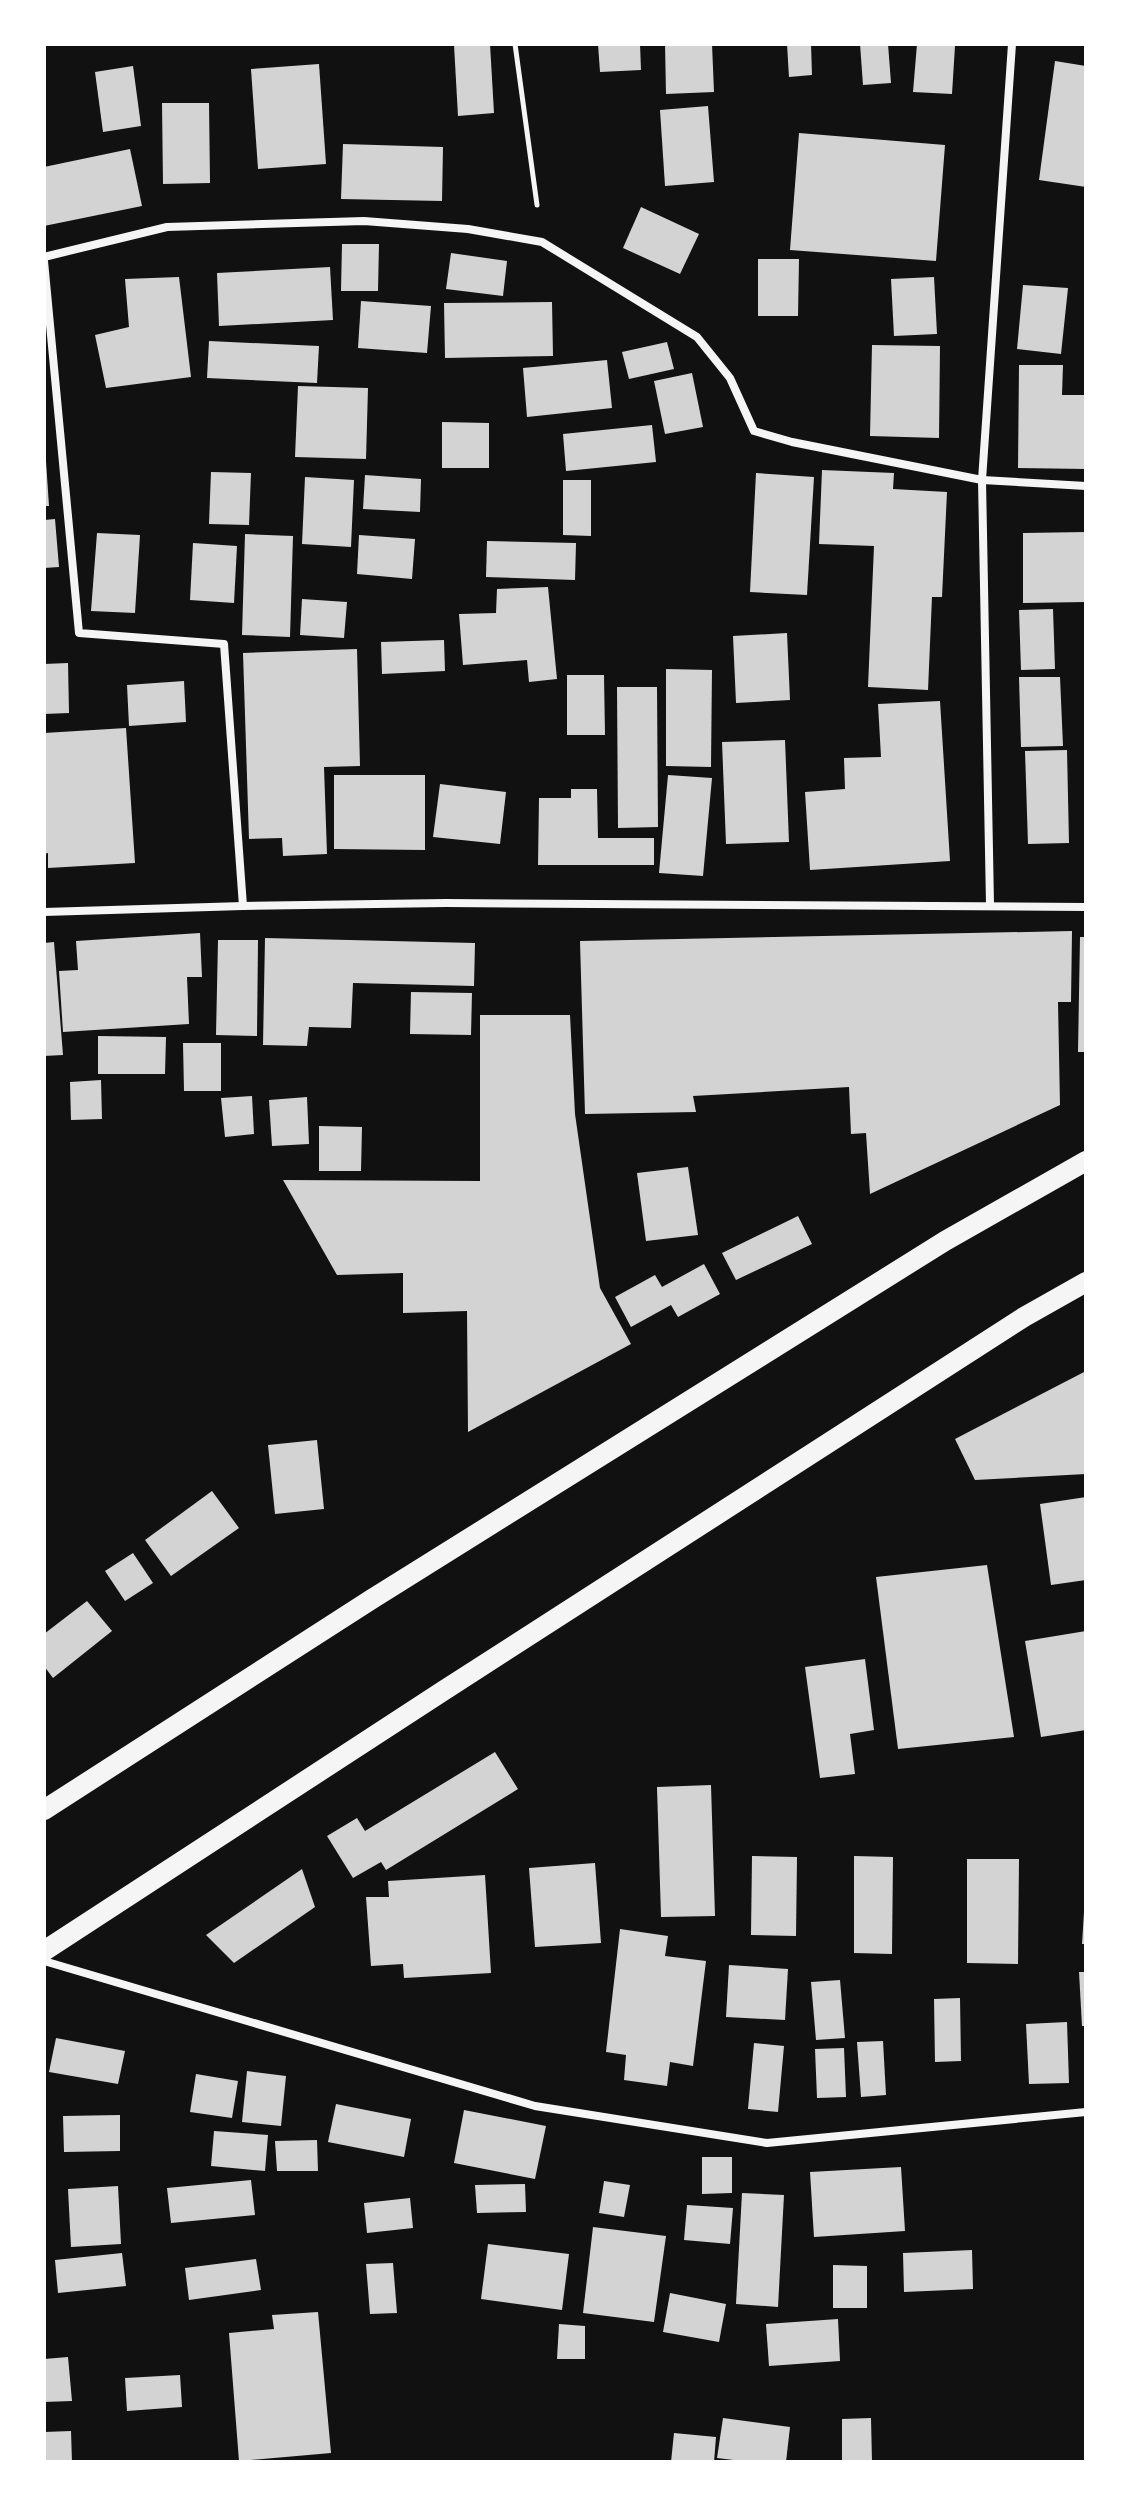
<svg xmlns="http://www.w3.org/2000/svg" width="1130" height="2506" viewBox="0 0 1130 2506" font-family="'Exo 2',sans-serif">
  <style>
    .building { fill: #d3d3d3 }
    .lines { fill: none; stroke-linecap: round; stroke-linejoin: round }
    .path { stroke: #f5f5f5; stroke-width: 5 }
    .minor { stroke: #f5f5f5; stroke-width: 8 }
    .primary { stroke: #f5f5f5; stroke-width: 20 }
  </style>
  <rect width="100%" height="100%" fill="#111"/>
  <g class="building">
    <polygon points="490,44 494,113 458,116 454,45"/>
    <polygon points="598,44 640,44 641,70 600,72"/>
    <polygon points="665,44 712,44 714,92 666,94"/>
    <polygon points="787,44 811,44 812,75 789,77"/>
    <polygon points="860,44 888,44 891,83 863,85"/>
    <polygon points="917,44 955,46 952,94 913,92"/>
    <polygon points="1055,61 1086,66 1086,187 1039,180"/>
    <polygon points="319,64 326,164 258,169 251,69"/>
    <polygon points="133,66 141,126 103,132 95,72"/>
    <polygon points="162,103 209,103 210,183 163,184"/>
    <polygon points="708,106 714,182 665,186 660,110"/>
    <polygon points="799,133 945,145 936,261 790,250"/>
    <polygon points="343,144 443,147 442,201 341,199"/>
    <polygon points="130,149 142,206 44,226 44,167"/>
    <polygon points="641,207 699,234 680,274 623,248"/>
    <polygon points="342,244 379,244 378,291 341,291"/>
    <polygon points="451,253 507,261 503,296 446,289"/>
    <polygon points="758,259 799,259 798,316 758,316"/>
    <polygon points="330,267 333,320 219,326 217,273"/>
    <polygon points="179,277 191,377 106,388 95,335 129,327 125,279"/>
    <polygon points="934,277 937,334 894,336 891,279"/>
    <polygon points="1023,285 1068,288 1061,354 1017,349"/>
    <polygon points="361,301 431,306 427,353 358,348"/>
    <polygon points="552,302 553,356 445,358 444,303"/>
    <polygon points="209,341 319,346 317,383 207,378"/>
    <polygon points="667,342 674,369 629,379 622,352"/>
    <polygon points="872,345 940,346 939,438 870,436"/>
    <polygon points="607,360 612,408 527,417 523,368"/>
    <polygon points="1019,365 1063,365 1062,395 1086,395 1086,469 1018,468"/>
    <polygon points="692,373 703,427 665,434 654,381"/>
    <polygon points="298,386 368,388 366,459 295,457"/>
    <polygon points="442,422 489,423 489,468 442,468"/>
    <polygon points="652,425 656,462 566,471 563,434"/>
    <polygon points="44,461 46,461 49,506 44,506"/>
    <polygon points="822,470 894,473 893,489 947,492 942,597 932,597 928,690 868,687 874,546 819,544"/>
    <polygon points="211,472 251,473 249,525 209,524"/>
    <polygon points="756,473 814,477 807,595 750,592"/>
    <polygon points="365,475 421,479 420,512 363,509"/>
    <polygon points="305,477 354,480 351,547 302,544"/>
    <polygon points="563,480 591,480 591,536 563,535"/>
    <polygon points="55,519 59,567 44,568 44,520"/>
    <polygon points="1086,532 1086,602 1023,603 1023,533"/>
    <polygon points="97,533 140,535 135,613 91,611"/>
    <polygon points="245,534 293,536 290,637 242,635"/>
    <polygon points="359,535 415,539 412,579 357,574"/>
    <polygon points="487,541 576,543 575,580 486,577"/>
    <polygon points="193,543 237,546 234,603 190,600"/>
    <polygon points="548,587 557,679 529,682 527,660 463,665 459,614 496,613 497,589"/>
    <polygon points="302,599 347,602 344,638 300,635"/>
    <polygon points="1053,609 1055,669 1021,670 1019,610"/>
    <polygon points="787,633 790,700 736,703 733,636"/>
    <polygon points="444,640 445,671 382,674 381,642"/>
    <polygon points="357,649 360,766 324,767 327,854 283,856 282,838 249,839 243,653"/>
    <polygon points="68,663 69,713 44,714 44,664"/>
    <polygon points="666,669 712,670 711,767 666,766"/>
    <polygon points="567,675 604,675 605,735 567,735"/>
    <polygon points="1019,677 1060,677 1063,746 1021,747"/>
    <polygon points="184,681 186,722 129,726 127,685"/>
    <polygon points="617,687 657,687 658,827 618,828"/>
    <polygon points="940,701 950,861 810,870 805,792 845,789 844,758 881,757 878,704"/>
    <polygon points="126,728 135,863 48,868 48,853 44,854 44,733"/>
    <polygon points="785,740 789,842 726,844 722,742"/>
    <polygon points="1067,750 1069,843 1028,844 1025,751"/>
    <polygon points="334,775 425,775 425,850 334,849"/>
    <polygon points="668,775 712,778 703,876 659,873"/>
    <polygon points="440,784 506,792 500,844 433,837"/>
    <polygon points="571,789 597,789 598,838 654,838 654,865 538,865 539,798 571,798"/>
    <polygon points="1072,931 1071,1002 1058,1002 1060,1105 870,1194 866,1133 851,1134 849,1087 693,1096 696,1112 585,1114 580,941"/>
    <polygon points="200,933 202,977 187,977 189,1024 63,1032 59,971 78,970 76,941"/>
    <polygon points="1080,937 1086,937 1086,1052 1078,1052"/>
    <polygon points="265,938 475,943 474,986 353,983 351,1028 309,1027 307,1046 263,1045"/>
    <polygon points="218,940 258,940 257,1036 216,1035"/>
    <polygon points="54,942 63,1055 44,1056 44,943"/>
    <polygon points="411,992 472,993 471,1035 410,1034"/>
    <polygon points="480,1015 570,1015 575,1114 600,1288 631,1344 468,1432 467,1311 403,1313 403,1273 337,1275 283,1180 480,1181"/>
    <polygon points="98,1036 166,1037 165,1074 98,1074"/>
    <polygon points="183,1043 221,1043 221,1091 184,1091"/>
    <polygon points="101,1080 102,1119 71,1120 70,1082"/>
    <polygon points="252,1096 254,1134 225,1137 221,1098"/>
    <polygon points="307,1097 309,1144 272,1146 269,1100"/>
    <polygon points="319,1126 362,1127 361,1171 319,1171"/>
    <polygon points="688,1167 698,1235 646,1241 637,1173"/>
    <polygon points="798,1216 812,1244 736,1280 722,1253"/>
    <polygon points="704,1264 720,1294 678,1317 671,1305 631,1327 615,1297 655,1275 662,1287"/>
    <polygon points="1086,1371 1086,1474 975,1480 955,1439"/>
    <polygon points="317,1440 324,1509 275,1514 268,1445"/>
    <polygon points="212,1491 239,1528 171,1576 145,1540"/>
    <polygon points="1086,1497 1086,1580 1051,1585 1040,1504"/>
    <polygon points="133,1553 153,1583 125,1601 105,1571"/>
    <polygon points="987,1565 1014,1737 898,1749 876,1577"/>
    <polygon points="87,1601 112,1631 53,1678 44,1666 44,1634"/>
    <polygon points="1086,1631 1086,1730 1041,1737 1025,1641"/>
    <polygon points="865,1659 874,1730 850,1734 855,1774 820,1778 805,1667"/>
    <polygon points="495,1752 518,1789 386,1870 381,1862 353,1878 327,1836 357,1818 365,1831"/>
    <polygon points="711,1785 715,1916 661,1917 657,1787"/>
    <polygon points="752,1856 797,1857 796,1936 751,1935"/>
    <polygon points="854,1856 893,1857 892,1954 854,1953"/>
    <polygon points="967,1859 1019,1859 1018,1964 967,1963"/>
    <polygon points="595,1863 601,1943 535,1947 529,1868"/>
    <polygon points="302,1869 315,1907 234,1963 206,1935"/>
    <polygon points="485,1875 491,1973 404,1978 403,1964 371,1966 366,1897 389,1897 388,1881"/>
    <polygon points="1084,1912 1086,1912 1086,1944 1082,1944"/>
    <polygon points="620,1929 668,1936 665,1956 706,1961 693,2066 670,2062 667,2086 624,2080 626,2055 606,2052"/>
    <polygon points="729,1965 788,1969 785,2020 726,2017"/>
    <polygon points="1079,1972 1086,1972 1086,2026 1082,2026"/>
    <polygon points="840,1980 845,2038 816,2040 811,1982"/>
    <polygon points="960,1998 961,2061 935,2062 934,1999"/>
    <polygon points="1067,2022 1069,2083 1029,2084 1026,2024"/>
    <polygon points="56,2038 125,2051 118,2084 49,2072"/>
    <polygon points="883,2041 886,2095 861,2097 857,2042"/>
    <polygon points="754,2043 784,2046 778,2112 748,2109"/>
    <polygon points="844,2048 846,2097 817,2098 815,2049"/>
    <polygon points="247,2071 286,2076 281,2126 242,2122"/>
    <polygon points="196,2074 238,2081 232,2118 190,2112"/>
    <polygon points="336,2104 411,2119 404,2157 328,2142"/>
    <polygon points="464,2110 546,2126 535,2179 454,2163"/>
    <polygon points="120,2115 120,2151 64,2152 63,2116"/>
    <polygon points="214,2131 268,2135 265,2171 211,2166"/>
    <polygon points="317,2140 318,2171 277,2171 275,2141"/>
    <polygon points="702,2157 732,2157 732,2193 702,2194"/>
    <polygon points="901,2167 905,2231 814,2237 810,2172"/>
    <polygon points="251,2180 255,2215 171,2223 167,2188"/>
    <polygon points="604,2181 630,2185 624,2217 599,2213"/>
    <polygon points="525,2184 526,2212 477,2213 475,2185"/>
    <polygon points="118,2186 121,2244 71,2247 68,2189"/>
    <polygon points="742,2193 784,2195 778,2307 736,2304"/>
    <polygon points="410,2198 413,2228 367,2233 364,2203"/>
    <polygon points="687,2205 733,2208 730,2244 684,2240"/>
    <polygon points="593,2227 666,2236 654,2322 583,2313"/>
    <polygon points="488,2244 569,2254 562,2310 481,2299"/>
    <polygon points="972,2250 973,2289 904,2292 903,2253"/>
    <polygon points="122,2253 126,2286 58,2293 55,2260"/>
    <polygon points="256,2259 261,2290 189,2300 185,2268"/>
    <polygon points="393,2263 397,2313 370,2314 366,2264"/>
    <polygon points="833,2265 867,2266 867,2308 833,2308"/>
    <polygon points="670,2293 726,2304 719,2342 663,2332"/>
    <polygon points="318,2312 331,2453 239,2461 229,2333 274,2329 272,2315"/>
    <polygon points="838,2319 840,2361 769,2366 766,2324"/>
    <polygon points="559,2324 585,2326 585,2359 557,2359"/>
    <polygon points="68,2357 72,2401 44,2402 44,2359"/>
    <polygon points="180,2375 182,2407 127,2411 125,2378"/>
    <polygon points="723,2418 790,2427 786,2462 750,2462 717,2458"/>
    <polygon points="871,2418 872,2462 842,2462 842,2419"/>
    <polygon points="71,2431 72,2462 44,2462 44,2432"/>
    <polygon points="674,2433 716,2437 714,2462 671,2462"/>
  </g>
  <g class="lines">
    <polyline class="path" points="515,44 537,205"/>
    <g class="minor">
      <polyline points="44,257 167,227 364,221 468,229 542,242 697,337 730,378 754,431 792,442 982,480 1086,486"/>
      <polyline points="44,261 79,633 224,644 243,906"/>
      <polyline points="990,904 982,480 1012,44"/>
      <polyline points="44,912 243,906 446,903 1086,907"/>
      <polyline points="44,1961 535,2106 767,2143 1086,2112"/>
    </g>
    <g class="primary">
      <polyline points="44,1810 372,1599 945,1241 1086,1161"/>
      <polyline points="44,1951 443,1691 1024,1317 1086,1282"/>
    </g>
  </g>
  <rect width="1130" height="2506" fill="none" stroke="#ffffff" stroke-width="92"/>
</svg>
